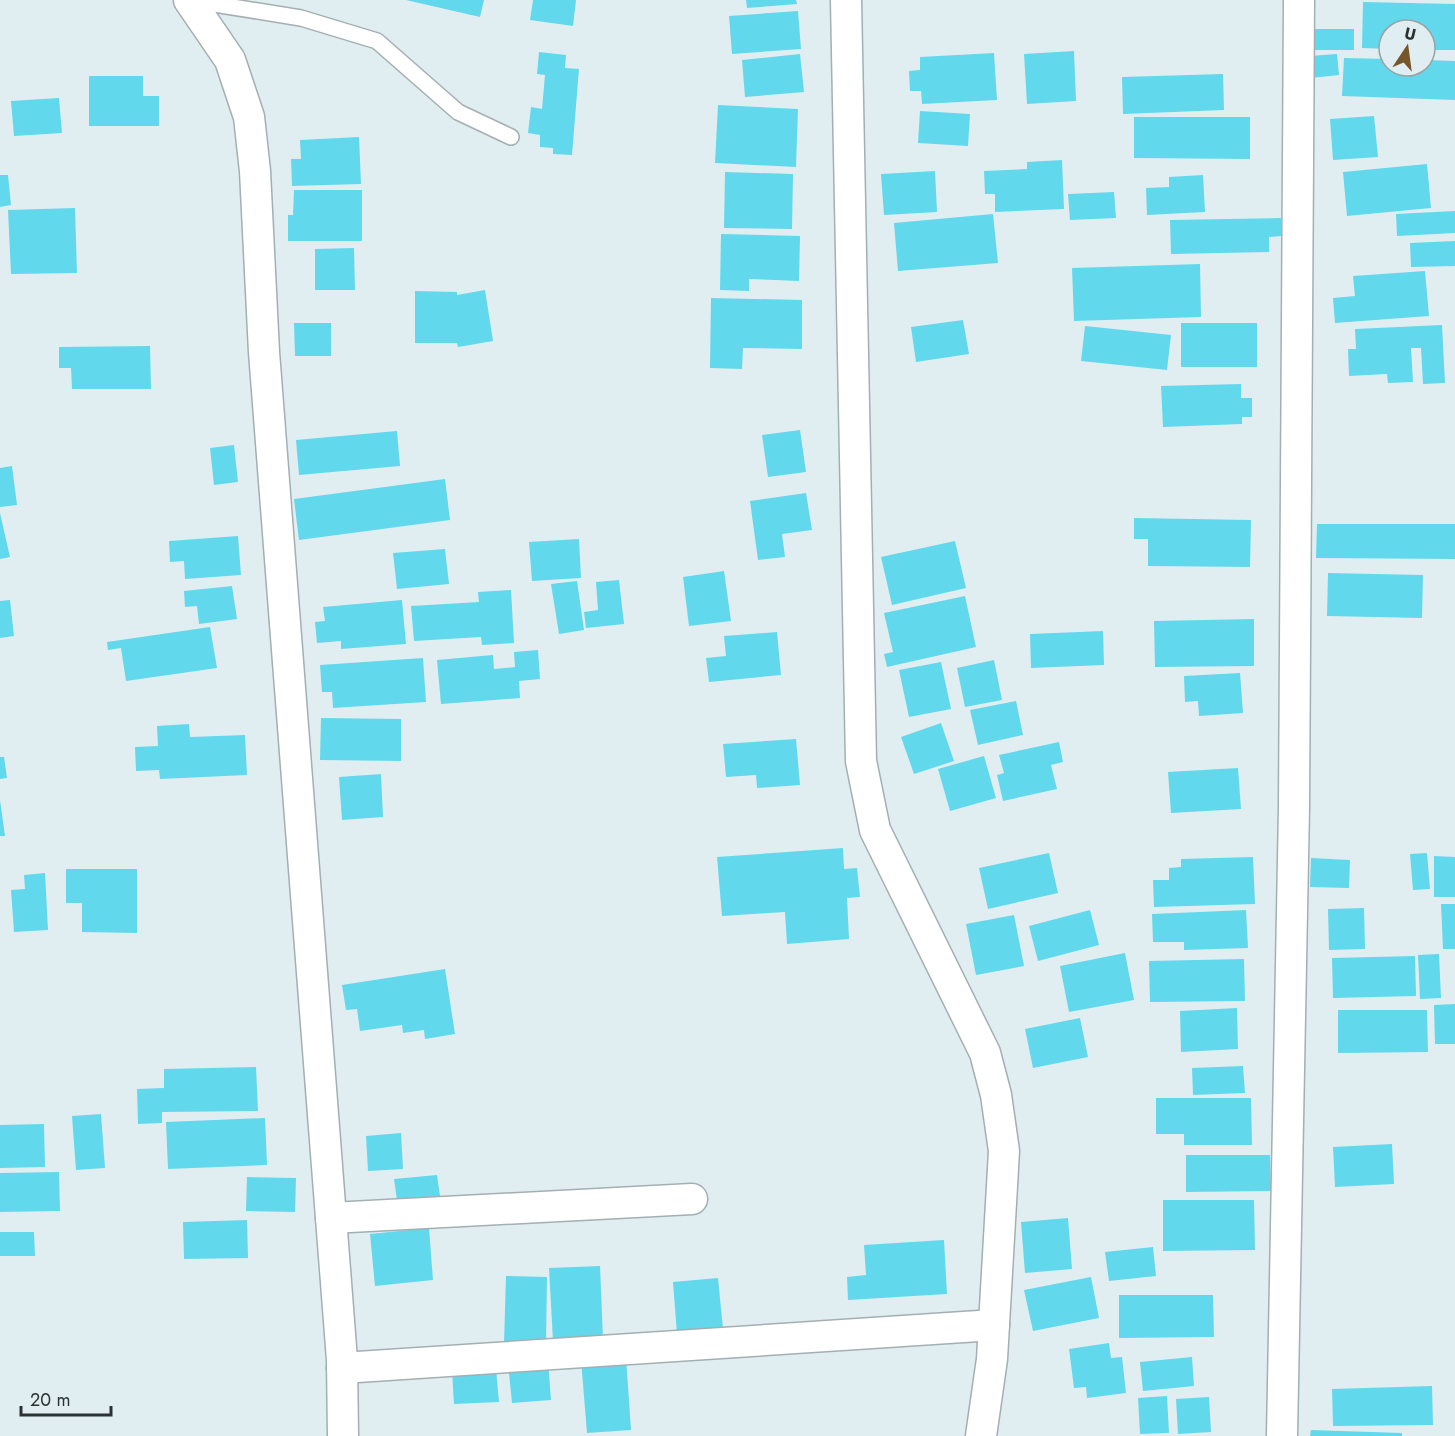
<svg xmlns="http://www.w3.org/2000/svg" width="1455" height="1436" viewBox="0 0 1455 1436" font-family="Jost,sans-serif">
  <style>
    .building { fill: #62d8ec }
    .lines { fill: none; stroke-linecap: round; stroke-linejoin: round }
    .service-casing { stroke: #a3afb2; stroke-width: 18 }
    .minor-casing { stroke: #a3afb2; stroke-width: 33 }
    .service { stroke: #fff; stroke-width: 15 }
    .minor { stroke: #fff; stroke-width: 30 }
  </style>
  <rect width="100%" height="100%" fill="#e1eef1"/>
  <g class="building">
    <polygon points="406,0 484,0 480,17"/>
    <polygon points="533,0 576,0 573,26 530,20"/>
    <polygon points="746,0 796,0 797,4 747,8"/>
    <polygon points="1363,2 1455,4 1455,50 1425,50 1425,30 1389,30 1389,49 1362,48"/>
    <polygon points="798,11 801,49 732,54 729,16"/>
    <polygon points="1315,29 1354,29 1354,50 1314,50"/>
    <polygon points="1074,51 1076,101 1027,104 1024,54"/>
    <polygon points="539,52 566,55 565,68 579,69 572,155 553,154 553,148 540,147 540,135 528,133 531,107 542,109 545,75 537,74"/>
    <polygon points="994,53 997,100 922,104 921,91 910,91 909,71 920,70 920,57"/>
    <polygon points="800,54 804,92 745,97 742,60"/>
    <polygon points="1337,54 1339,75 1311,78 1309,56"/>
    <polygon points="1344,58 1389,59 1389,66 1425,66 1425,60 1455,61 1455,100 1342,96"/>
    <polygon points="1223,74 1224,110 1123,114 1122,77"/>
    <polygon points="89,76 143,76 143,96 159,96 159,126 89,126"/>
    <polygon points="59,98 62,133 14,136 11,101"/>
    <polygon points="718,105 798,109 796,167 715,163"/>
    <polygon points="920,111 970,114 968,146 918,143"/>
    <polygon points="1374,116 1378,157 1333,160 1330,119"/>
    <polygon points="1134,117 1250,117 1250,159 1134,158"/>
    <polygon points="359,137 361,184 292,186 291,159 301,159 300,140"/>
    <polygon points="1062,160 1064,209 995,212 995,194 985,194 984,171 1027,169 1027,162"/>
    <polygon points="1427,164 1431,208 1347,216 1343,172"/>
    <polygon points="935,171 937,212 884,215 881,174"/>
    <polygon points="725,172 793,174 792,229 724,228"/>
    <polygon points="0,175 8,175 11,205 0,207"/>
    <polygon points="1203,175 1205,212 1147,215 1146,188 1169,187 1169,177"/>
    <polygon points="294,190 362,190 362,241 288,241 288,215 293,215"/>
    <polygon points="1114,192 1116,218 1070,220 1068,194"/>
    <polygon points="75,208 77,273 11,274 8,210"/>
    <polygon points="1455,211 1455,233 1397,236 1396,214"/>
    <polygon points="993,214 998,263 898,271 894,223"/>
    <polygon points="1281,218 1281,236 1269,237 1269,252 1171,254 1170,220"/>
    <polygon points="721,234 800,236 799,281 749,279 749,291 720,290"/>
    <polygon points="1455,241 1455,266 1411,267 1410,243"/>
    <polygon points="354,248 355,290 315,290 315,249"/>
    <polygon points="1200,264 1201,317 1074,321 1072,268"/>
    <polygon points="1425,271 1429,316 1335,323 1333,298 1355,296 1353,276"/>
    <polygon points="485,290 493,341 458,347 457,343 415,343 415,291 457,292 457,295"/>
    <polygon points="711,298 802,300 802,349 743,348 742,369 710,368"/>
    <polygon points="963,320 969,354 916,362 911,327"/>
    <polygon points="294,323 331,323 331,356 295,356"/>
    <rect x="1181" y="323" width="76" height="44"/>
    <polygon points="1442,325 1445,383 1423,384 1421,348 1411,348 1413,382 1388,383 1387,374 1349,376 1348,349 1356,349 1355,329"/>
    <polygon points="1085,326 1171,335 1167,370 1081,361"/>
    <polygon points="150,346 151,389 72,389 71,368 59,368 59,347"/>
    <polygon points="1241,384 1241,398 1252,398 1252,417 1242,417 1242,424 1163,427 1161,386"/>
    <polygon points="800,430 806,472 768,477 762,435"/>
    <polygon points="397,431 400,466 299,475 296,440"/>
    <polygon points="234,445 238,482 214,485 210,448"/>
    <polygon points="12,466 17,505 0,507 0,468"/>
    <polygon points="445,479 450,520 299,540 294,499"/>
    <polygon points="806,493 812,530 782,534 785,557 758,560 750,501"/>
    <polygon points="0,513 10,557 0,559"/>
    <polygon points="1134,518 1251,520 1250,567 1148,566 1148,539 1134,539"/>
    <polygon points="1317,524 1455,524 1455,559 1316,558"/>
    <polygon points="238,536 241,575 185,579 184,561 170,562 169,541"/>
    <polygon points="579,539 581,578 532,581 529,542"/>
    <polygon points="955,541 966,588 892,605 881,557"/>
    <polygon points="445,549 449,584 397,589 393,553"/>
    <polygon points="724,571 731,621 689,626 683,577"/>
    <polygon points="1328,573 1423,575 1422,618 1327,616"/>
    <polygon points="619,580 624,624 586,628 584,612 598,610 596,582"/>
    <polygon points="577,581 584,630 559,634 551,584"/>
    <polygon points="232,586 237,619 199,624 197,606 185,607 184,591"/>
    <polygon points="511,590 514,643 482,645 481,637 414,641 411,606 479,602 478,592"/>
    <polygon points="965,596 976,647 887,667 884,654 893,652 884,613"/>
    <polygon points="10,600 14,636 0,638 0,601"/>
    <polygon points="402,600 406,644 341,649 341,641 317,643 315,622 325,621 323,607"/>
    <polygon points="1254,619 1254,666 1155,667 1154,621"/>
    <polygon points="210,627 217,668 126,681 121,648 108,650 107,642"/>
    <polygon points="1103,631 1104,665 1031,668 1030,634"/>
    <polygon points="777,632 781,675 709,682 706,658 726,656 724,636"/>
    <polygon points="538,650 540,679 519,681 520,698 441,704 437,660 493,655 494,669 515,667 514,652"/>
    <polygon points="423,658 426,702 333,708 332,692 322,692 320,665"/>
    <polygon points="994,660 1002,700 965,707 957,668"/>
    <polygon points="941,662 951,709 909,717 899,670"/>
    <polygon points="1240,673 1243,713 1199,716 1198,701 1185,702 1184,676"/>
    <polygon points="1016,701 1023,735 978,745 970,710"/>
    <polygon points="321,718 401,719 401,761 320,760"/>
    <polygon points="941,723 954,761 914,774 901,737"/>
    <polygon points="189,724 190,737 245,735 247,775 160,779 159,770 136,771 135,747 158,746 157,726"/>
    <polygon points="796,739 800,785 757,788 756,775 726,777 723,744"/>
    <polygon points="1059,742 1063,762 1051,765 1057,789 1003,801 997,775 1004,773 999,755"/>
    <polygon points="984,756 996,798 950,811 938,769"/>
    <polygon points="0,757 4,757 7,778 0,779"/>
    <polygon points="1238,768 1241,809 1171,813 1168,772"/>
    <polygon points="381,774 383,817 342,820 339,777"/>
    <polygon points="0,800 5,836 0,836"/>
    <polygon points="843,848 844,869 857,868 860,897 847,898 849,939 787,944 785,912 722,916 717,857"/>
    <polygon points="1049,853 1058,893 988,909 979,868"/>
    <polygon points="1427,853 1430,889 1413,890 1410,854"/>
    <polygon points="1434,856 1455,857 1455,897 1434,897"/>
    <polygon points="1253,857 1255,904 1154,907 1153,880 1169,880 1169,868 1181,867 1181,859"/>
    <polygon points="1311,858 1350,860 1349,888 1310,887"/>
    <polygon points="66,869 137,869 137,933 82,932 82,903 66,903"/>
    <polygon points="45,873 48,930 14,932 11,890 25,889 24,875"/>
    <polygon points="1441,904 1455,904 1455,949 1443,949"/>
    <polygon points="1364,908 1365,949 1329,950 1328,909"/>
    <polygon points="1090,910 1099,945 1038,961 1029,926"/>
    <polygon points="1246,910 1248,948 1184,950 1184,942 1153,942 1152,914"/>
    <polygon points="1014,915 1024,966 976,975 966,924"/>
    <polygon points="1125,953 1134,1000 1069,1012 1060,966"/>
    <polygon points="1439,954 1441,998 1420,999 1418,955"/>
    <polygon points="1415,956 1416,996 1333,998 1332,958"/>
    <polygon points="1244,959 1245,1001 1150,1002 1149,961"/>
    <polygon points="445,969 455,1034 425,1039 424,1030 403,1033 402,1025 360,1031 357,1009 346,1010 342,985"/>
    <polygon points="1455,1004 1455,1044 1435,1044 1434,1005"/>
    <polygon points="1237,1008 1238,1049 1181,1052 1180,1011"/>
    <polygon points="1338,1010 1427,1010 1428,1052 1338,1053"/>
    <polygon points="1080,1018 1088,1057 1033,1068 1025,1029"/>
    <polygon points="1243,1066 1245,1093 1193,1095 1192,1068"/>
    <polygon points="256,1067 258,1111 162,1112 162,1123 138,1124 137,1089 164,1088 164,1069"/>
    <polygon points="1156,1098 1251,1098 1252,1145 1184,1145 1184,1134 1156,1134"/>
    <polygon points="101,1114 105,1168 76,1170 72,1116"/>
    <polygon points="265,1118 267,1165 168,1169 166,1122"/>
    <polygon points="44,1124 45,1167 0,1168 0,1125"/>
    <polygon points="401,1133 403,1169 368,1171 366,1136"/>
    <polygon points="1392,1144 1394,1184 1335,1187 1333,1147"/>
    <polygon points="1186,1155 1270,1155 1271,1191 1186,1192"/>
    <polygon points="59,1172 60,1211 0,1212 0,1173"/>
    <polygon points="437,1175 441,1203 398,1207 394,1179"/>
    <polygon points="247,1177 296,1178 295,1212 246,1211"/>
    <polygon points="1163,1200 1254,1200 1255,1250 1163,1251"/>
    <polygon points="1068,1218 1072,1269 1025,1273 1021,1222"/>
    <polygon points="247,1220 248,1258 184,1259 183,1222"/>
    <polygon points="429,1228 433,1280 375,1286 370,1234"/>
    <polygon points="0,1232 34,1232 35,1256 0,1256"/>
    <polygon points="944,1240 947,1294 848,1300 847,1277 866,1275 864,1245"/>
    <polygon points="1153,1247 1156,1276 1109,1281 1105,1252"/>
    <polygon points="600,1266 603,1339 553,1341 549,1268"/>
    <polygon points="506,1276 547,1277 546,1344 504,1343"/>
    <polygon points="1091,1277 1099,1318 1033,1331 1024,1290"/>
    <polygon points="718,1278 723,1329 677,1334 673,1282"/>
    <polygon points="1119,1295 1213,1295 1214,1337 1119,1338"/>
    <polygon points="1109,1343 1111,1358 1122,1357 1126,1393 1087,1398 1086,1387 1074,1388 1069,1349"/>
    <polygon points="626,1357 631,1430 587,1433 581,1360"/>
    <polygon points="1192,1357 1194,1386 1143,1391 1140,1362"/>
    <polygon points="548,1360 551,1400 512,1403 508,1363"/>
    <polygon points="496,1368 499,1402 454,1404 452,1371"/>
    <polygon points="1432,1386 1433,1425 1333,1426 1332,1389"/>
    <polygon points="1167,1396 1169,1433 1140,1434 1138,1398"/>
    <polygon points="1209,1397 1211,1432 1178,1434 1176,1399"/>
    <polygon points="1311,1430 1402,1433 1402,1436 1310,1436"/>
  </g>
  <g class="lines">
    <defs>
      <polyline id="service" points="189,0 301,18 377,41 458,112 511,137"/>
      <g id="minor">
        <polyline points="189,0 230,60 249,117 255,171 264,352 342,1360 343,1436"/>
        <polyline points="846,0 861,761 875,830 985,1053 996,1095 1004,1151 992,1359 981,1436"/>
        <polyline points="331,1218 692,1199"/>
        <polyline points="342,1368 994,1325"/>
        <polyline points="1282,1436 1294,807 1299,0"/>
      </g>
    </defs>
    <use href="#service" class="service-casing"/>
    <use href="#minor" class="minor-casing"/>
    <use href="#service" class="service"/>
    <use href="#minor" class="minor"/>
  </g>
  <g transform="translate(1407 48) rotate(13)"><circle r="28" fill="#e1eef1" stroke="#99a2a5" stroke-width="1.5"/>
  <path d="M0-4.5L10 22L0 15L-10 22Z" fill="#77552d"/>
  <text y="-9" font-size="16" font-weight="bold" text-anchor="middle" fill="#2c3132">U</text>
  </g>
  <path d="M21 1406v9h90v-9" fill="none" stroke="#2c3132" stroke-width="3"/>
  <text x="30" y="1406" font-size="18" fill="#2c3132" stroke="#e1eef1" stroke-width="4.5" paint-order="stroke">20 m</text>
</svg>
